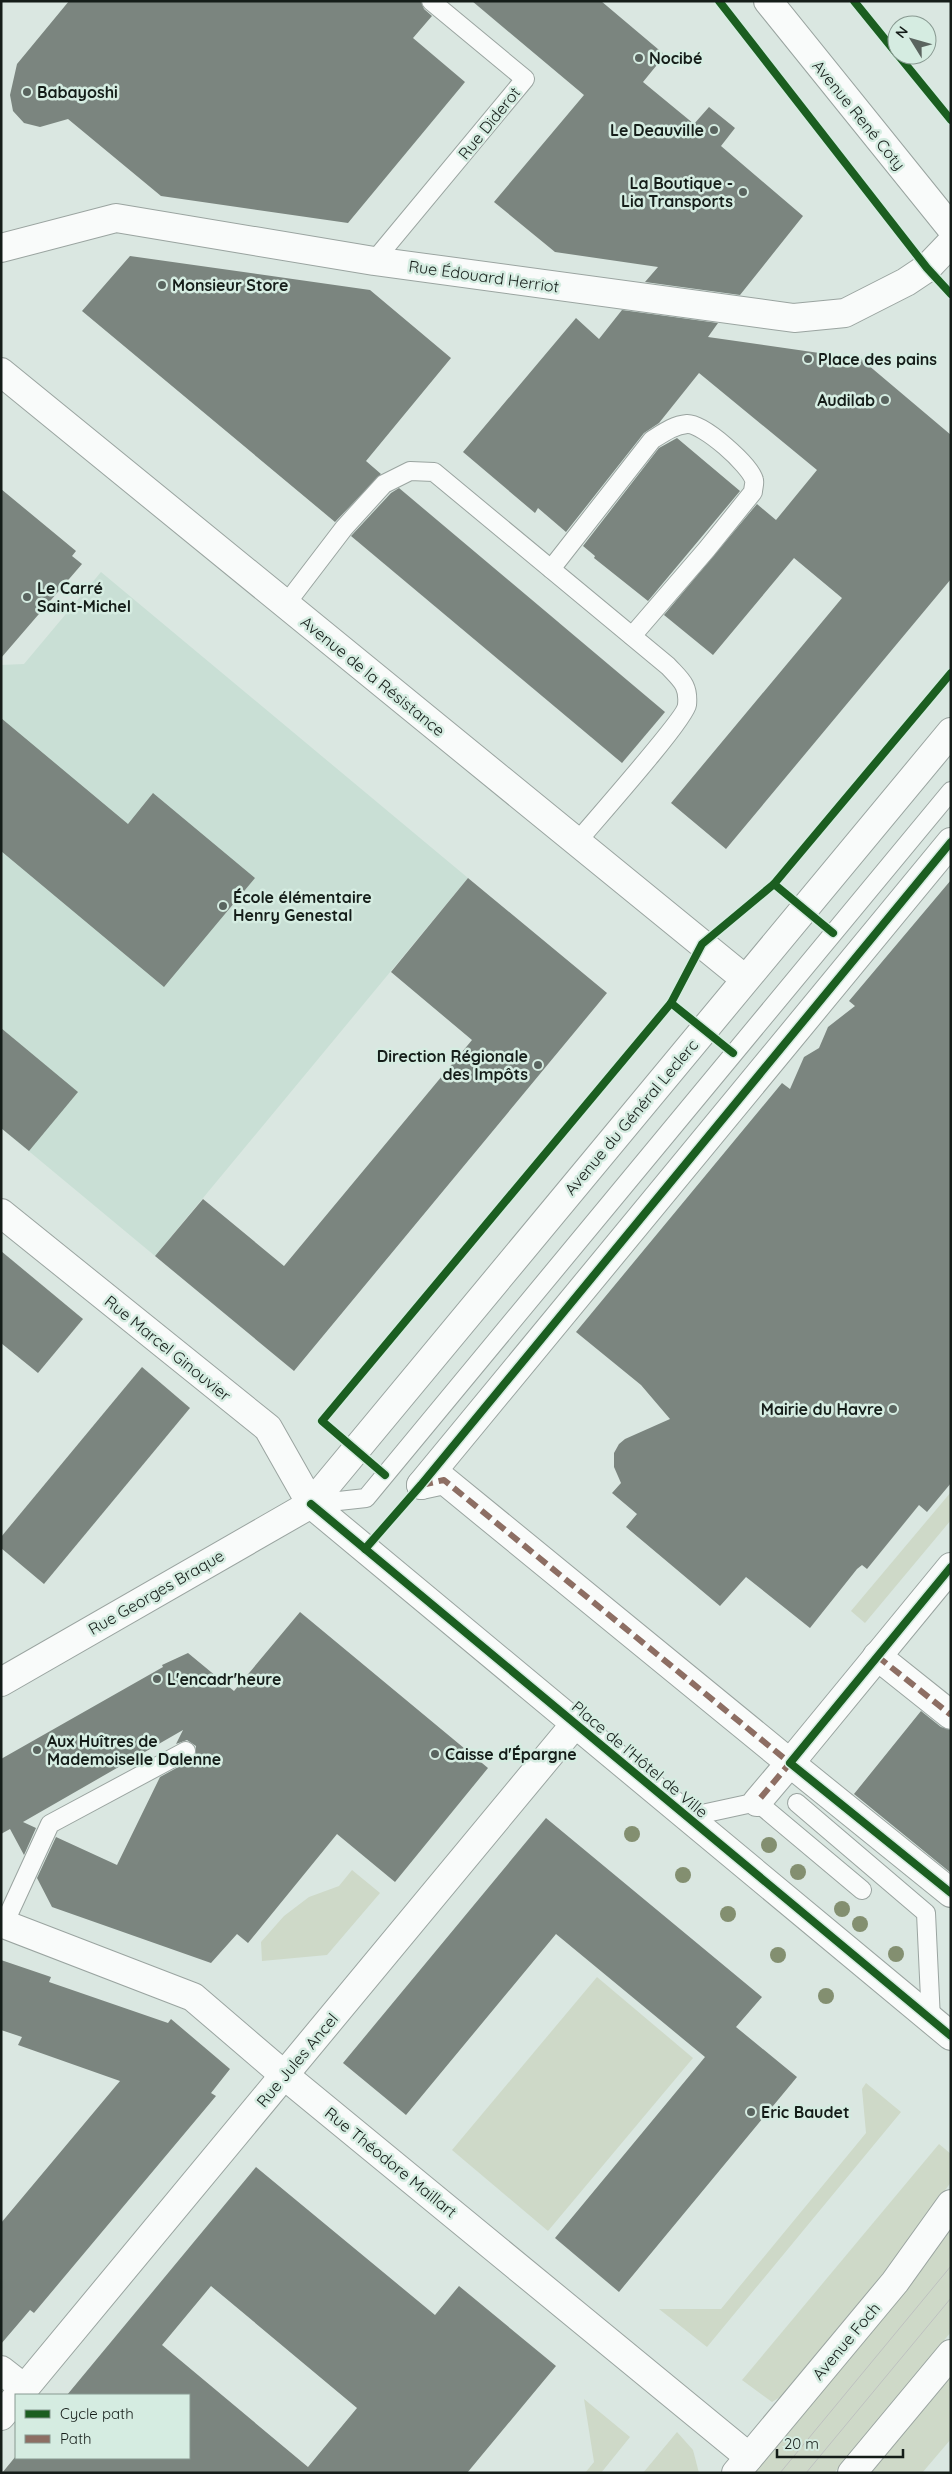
<svg xmlns="http://www.w3.org/2000/svg" width="952" height="2474" viewBox="0 0 952 2474" font-family="Quicksand,sans-serif">
  <style>
    .built { fill: #c9dfd5 }
    .green { fill: #ced9c8 }
    .building { fill: #7b857f; fill-rule: evenodd }
    .lines { fill: none; stroke-linecap: round; stroke-linejoin: round }
    .lane-casing { stroke: #9aa4a0; stroke-width: 20 }
    .street-casing { stroke: #9aa4a0; stroke-width: 30 }
    .secondary-casing { stroke: #9aa4a0; stroke-width: 30 }
    .lane { stroke: #f9fbfa; stroke-width: 18 }
    .street { stroke: #f9fbfa; stroke-width: 28 }
    .secondary { stroke: #f9fbfa; stroke-width: 28 }
    .tram { stroke: #bec1c0; stroke-width: 1 }
    .quiet { stroke: #8d6e63; stroke-width: 6; stroke-dasharray: 12 6; stroke-linecap: butt }
    .cycleway-casing { stroke: #d5ece1; stroke-width: 11 }
    .cycleway { stroke: #1b5e20; stroke-width: 8 }
    .tree { fill: #838f70 }
    .poi-dot { fill: #5a645f; stroke: #d5ece1; stroke-width: 2 }
    .labels { text-anchor: middle; dominant-baseline: central; stroke-width: 5; stroke-linejoin: round; paint-order: stroke }
    .poi-label { font-size: 16px; font-weight: bold; fill: #151d19; stroke: #d5ece1; text-anchor: start }
    .street-label { font-size: 16px; fill: #151d19; stroke: #d5ece1 }
  </style>
  <rect width="100%" height="100%" fill="#dae7e1"/>
  <polygon class="built" points="101,572 468,878 155,1256 1,1128 1,665 24,664"/>
  <g class="green">
    <polygon points="951,1492 951,1520 865,1623 851,1611"/>
    <polygon points="352,1870 380,1893 327,1955 262,1961 261,1942 284,1916 309,1897 339,1886"/>
    <polygon points="597,1977 693,2058 548,2231 452,2150"/>
    <polygon points="866,2083 901,2112 707,2347 659,2309 721,2309 866,2133 862,2089"/>
    <polygon points="939,2144 951,2154 951,2182 882,2278 785,2394 772,2402 742,2380"/>
    <polygon points="951,2227 951,2332 834,2473 752,2473"/>
    <polygon points="951,2372 951,2439 922,2473 869,2473"/>
    <polygon points="584,2399 630,2437 601,2473 585,2473 594,2462"/>
    <polygon points="677,2432 693,2450 699,2473 643,2473"/>
  </g>
  <g class="building">
    <polygon points="69,1 421,1 424,9 432,16 413,38 465,82 348,223 161,196 68,119 40,127 24,123 13,111 10,95 17,64"/>
    <polygon points="472,1 601,1 665,55 643,82 694,124 709,107 735,128 721,146 803,216 740,295 645,282 658,267 555,252 494,202 584,95"/>
    <polygon points="130,256 370,290 451,358 366,461 381,474 335,522 82,311"/>
    <polygon points="622,310 718,323 708,337 861,359 951,435 951,579 726,849 671,803 842,598 794,558 713,655 664,615 757,504 776,520 817,470 699,373 659,423 644,433 566,532 538,508 535,513 463,452 576,318 599,339"/>
    <polygon points="677,438 740,491 648,601 594,558 595,556 583,546 659,448"/>
    <polygon points="399,488 665,712 622,763 351,536 391,493"/>
    <polygon points="1,489 76,551 72,556 82,564 1,658"/>
    <polygon points="1,718 128,824 153,793 255,878 164,987 1,851"/>
    <polygon points="468,878 607,993 294,1371 155,1256 203,1199 284,1266 472,1040 391,972"/>
    <polygon points="951,880 951,1483 927,1512 919,1505 867,1569 862,1565 857,1569 810,1628 746,1577 720,1606 626,1527 637,1514 612,1493 621,1483 614,1467 614,1453 619,1444 625,1439 670,1419 641,1385 576,1332 782,1083 790,1089 804,1057 819,1048 828,1027 855,1006 849,1001"/>
    <polygon points="1,1028 78,1092 29,1151 1,1128"/>
    <polygon points="1,1251 83,1319 38,1373 1,1343"/>
    <polygon points="142,1367 190,1408 44,1584 1,1548 1,1537"/>
    <polygon points="300,1612 488,1768 395,1882 337,1834 248,1943 237,1934 211,1963 52,1907 37,1878 56,1837 117,1865 160,1777 191,1760 195,1756 196,1746 187,1740 176,1744 183,1730 23,1822 36,1828 24,1855 10,1829 1,1834 1,1759 163,1667 162,1665 188,1653 234,1691"/>
    <polygon points="921,1711 941,1727 951,1730 951,1873 854,1794"/>
    <polygon points="546,1818 762,1997 736,2027 797,2077 619,2292 555,2238 705,2057 556,1934 406,2115 343,2063"/>
    <polygon points="1,1960 51,1977 49,1982 168,2023 171,2019 230,2069 211,2093 216,2096 34,2313 30,2310 1,2344 1,2223 120,2081 18,2045 22,2037 1,2030"/>
    <path d="M 256,2167 L 435,2315 L 459,2286 L 556,2366 L 467,2473 L 2,2473 L 16,2456 L 16,2458 L 189,2458 L 189,2395 L 67,2395 ZM 211,2286 L 357,2408 L 308,2467 L 162,2345 Z"/>
  </g>
  <g class="lines">
    <defs>
      <g id="lane">
        <polyline points="374,261 525,79 431,1"/>
        <path d="M 551,569 L 652,440 C 663,433 674,425 687,424 C 703,423 750,465 754,480 C 755,483 753,488 753,492 L 707,549 L 632,636"/>
        <path d="M 286,604 L 344,528 L 384,484 L 410,471 L 434,472 L 668,666 C 681,680 689,685 687,705 C 686,718 592,824 577,842"/>
        <polyline points="311,1504 366,1498 951,791"/>
        <polyline points="797,1803 926,1913 931,2020"/>
        <polyline points="688,1817 757,1802 862,1890"/>
        <polyline points="4,1924 50,1824 186,1751"/>
      </g>
      <g id="street">
        <polyline points="1,248 116,218 374,261 794,318 845,313 906,282 927,268 951,243"/>
        <polyline points="1,372 745,979"/>
        <polyline points="1,1213 268,1428 311,1504"/>
        <polyline points="421,1485 951,842"/>
        <polyline points="421,1485 444,1480 790,1763 757,1802"/>
        <polyline points="951,1567 790,1763 951,1893"/>
        <polyline points="877,1656 951,1715"/>
        <polyline points="1,1923 193,1997 284,2075 749,2457"/>
        <polyline points="1,2370 24,2388"/>
        <polyline points="19,2395 575,1724"/>
        <polyline points="1,2416 16,2398"/>
      </g>
      <g id="secondary">
        <polyline points="768,1 951,228"/>
        <polyline points="311,1504 951,2036"/>
        <polyline points="1,1682 311,1504 951,732"/>
        <polyline points="736,2473 895,2282 951,2204"/>
        <polyline points="852,2473 951,2354"/>
      </g>
    </defs>
    <use href="#lane" class="lane-casing"/>
    <use href="#street" class="street-casing"/>
    <use href="#secondary" class="secondary-casing"/>
    <use href="#lane" class="lane"/>
    <use href="#street" class="street"/>
    <use href="#secondary" class="secondary"/>
    <g class="tram">
      <polyline points="780,2473 951,2266"/>
      <polyline points="806,2473 951,2298"/>
    </g>
    <g class="quiet">
      <polyline points="421,1485 444,1480 790,1763 757,1802"/>
      <polyline points="877,1656 951,1715"/>
    </g>
    <defs>
      <g id="cycleway">
        <polyline points="719,1 927,268 951,294"/>
        <polyline points="854,1 897,54"/>
        <polyline points="898,55 951,120"/>
        <polyline points="774,884 833,933"/>
        <polyline points="671,1003 733,1053"/>
        <polyline points="385,1475 322,1421 671,1003 702,944 774,884 951,673"/>
        <polyline points="311,1504 951,2036"/>
        <polyline points="365,1549 421,1485 951,842"/>
        <polyline points="951,1567 790,1763 951,1893"/>
      </g>
    </defs>
    <use href="#cycleway" class="cycleway-casing"/>
    <use href="#cycleway" class="cycleway"/>
  </g>
  <g class="tree">
    <circle cx="632" cy="1834" r="8"/>
    <circle cx="769" cy="1845" r="8"/>
    <circle cx="798" cy="1872" r="8"/>
    <circle cx="683" cy="1875" r="8"/>
    <circle cx="842" cy="1909" r="8"/>
    <circle cx="728" cy="1914" r="8"/>
    <circle cx="860" cy="1924" r="8"/>
    <circle cx="896" cy="1954" r="8"/>
    <circle cx="778" cy="1955" r="8"/>
    <circle cx="826" cy="1996" r="8"/>
  </g>
  <g class="poi-dot">
    <circle cx="639" cy="58" r="5"/>
    <circle cx="27" cy="92" r="5"/>
    <circle cx="714" cy="130" r="5"/>
    <circle cx="743" cy="192" r="5"/>
    <circle cx="162" cy="285" r="5"/>
    <circle cx="808" cy="359" r="5"/>
    <circle cx="885" cy="400" r="5"/>
    <circle cx="27" cy="597" r="5"/>
    <circle cx="223" cy="906" r="5"/>
    <circle cx="538" cy="1065" r="5"/>
    <circle cx="893" cy="1409" r="5"/>
    <circle cx="157" cy="1679" r="5"/>
    <circle cx="37" cy="1750" r="5"/>
    <circle cx="435" cy="1754" r="5"/>
    <circle cx="751" cy="2112" r="5"/>
  </g>
  <g class="labels">
    <g class="poi-label">
      <text x="649" y="58">Nocibé</text>
      <text x="37" y="92">Babayoshi</text>
      <text x="704" y="130" text-anchor="end">Le Deauville</text>
      <text x="733" y="183" text-anchor="end">La Boutique -<tspan x="733" dy="18">Lia Transports</tspan></text>
      <text x="172" y="285">Monsieur Store</text>
      <text x="818" y="359">Place des pains</text>
      <text x="875" y="400" text-anchor="end">Audilab</text>
      <text x="37" y="588">Le Carré<tspan x="37" dy="18">Saint-Michel</tspan></text>
      <text x="233" y="897">École élémentaire<tspan x="233" dy="18">Henry Genestal</tspan></text>
      <text x="528" y="1056" text-anchor="end">Direction Régionale<tspan x="528" dy="18">des Impôts</tspan></text>
      <text x="883" y="1409" text-anchor="end">Mairie du Havre</text>
      <text x="167" y="1679">L'encadr'heure</text>
      <text x="47" y="1741">Aux Huîtres de<tspan x="47" dy="18">Mademoiselle Dalenne</tspan></text>
      <text x="445" y="1754">Caisse d'Épargne</text>
      <text x="761" y="2112">Eric Baudet</text>
    </g>
    <g class="street-label">
      <text transform="translate(859 115) rotate(51)">Avenue René Coty</text>
      <text transform="translate(489 123) rotate(-51)">Rue Diderot</text>
      <text transform="translate(484 276) rotate(8)">Rue Édouard Herriot</text>
      <text transform="translate(373 676) rotate(39)">Avenue de la Résistance</text>
      <text transform="translate(631 1117) rotate(-50)">Avenue du Général Leclerc</text>
      <text transform="translate(168 1348) rotate(39)">Rue Marcel Ginouvier</text>
      <text transform="translate(156 1592) rotate(-30)">Rue Georges Braque</text>
      <text transform="translate(640 1759) rotate(40)">Place de l'Hôtel de Ville</text>
      <text transform="translate(297 2060) rotate(-50)">Rue Jules Ancel</text>
      <text transform="translate(391 2162) rotate(39)">Rue Théodore Maillart</text>
      <text transform="translate(846 2341) rotate(-50)">Avenue Foch</text>
    </g>
  </g>
  <rect width="952" height="2474" fill="none" stroke="#151d19" stroke-width="5"/>
  <rect x="15" y="2394" width="175" height="65" fill="#d5ece1" stroke="#889991"/>
  <rect x="25" y="2410" width="25" height="8" fill="#1b5e20" stroke="#889991"/>
  <text x="60" y="2419" font-size="15" fill="#151d19">Cycle path</text>
  <rect x="25" y="2435" width="25" height="8" fill="#8d6e63" stroke="#889991"/>
  <text x="60" y="2444" font-size="15" fill="#151d19">Path</text>
  <g transform="translate(912 40) rotate(307)"><circle r="24" fill="#d5ece1" stroke="#889991"/>
  <path d="M0-4L9 19L0 12L-9 19Z" fill="#5a645f"/>
  <text y="-8" font-size="14" font-weight="bold" text-anchor="middle" fill="#151d19">N</text>
  </g>
  <path d="M777 2449v8h126v-8" fill="none" stroke="#151d19" stroke-width="2.5"/>
  <text x="784" y="2449" font-size="15" fill="#151d19" stroke="#d5ece1" stroke-width="4" paint-order="stroke">20 m</text>
</svg>
